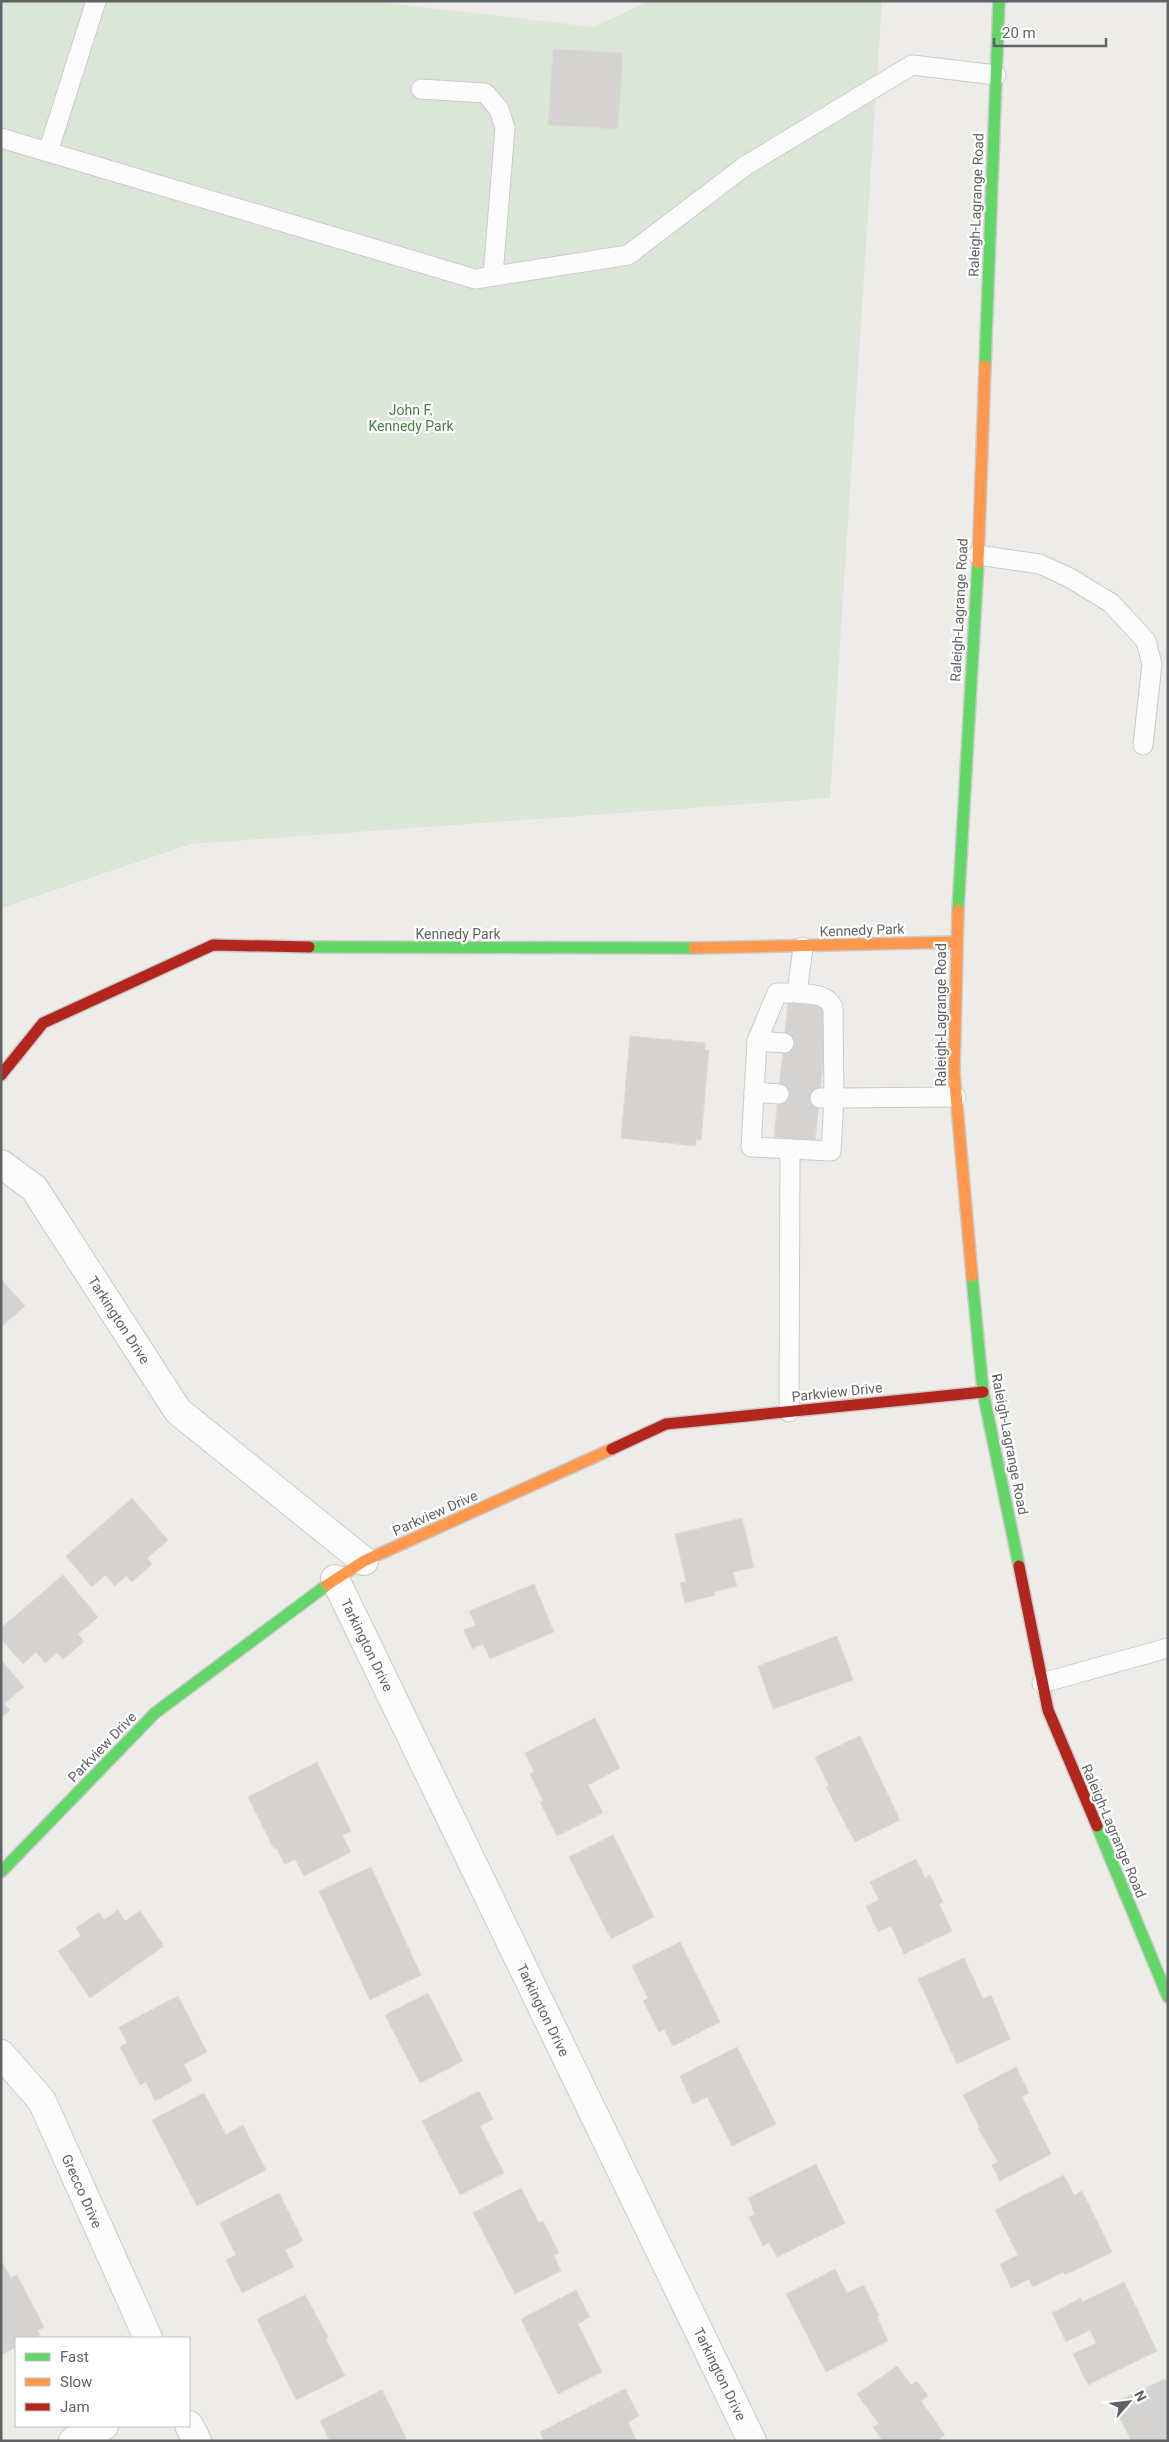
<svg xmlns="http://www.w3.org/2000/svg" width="1169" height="2442" viewBox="0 0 1169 2442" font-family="Roboto,sans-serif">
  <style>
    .green { fill: #dae7d7 }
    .building { fill: #d5d3d2; stroke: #dddbd8 }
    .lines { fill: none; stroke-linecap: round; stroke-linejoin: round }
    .lane-casing { stroke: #cbcac9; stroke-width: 21 }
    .street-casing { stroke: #cbcac9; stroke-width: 30 }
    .fast-casing { stroke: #cacac9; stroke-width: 14 }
    .slow-casing { stroke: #cacac9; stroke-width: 14 }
    .jam-casing { stroke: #cacac9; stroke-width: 14 }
    .lane { stroke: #fcfcfc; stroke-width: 19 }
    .street { stroke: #fcfcfc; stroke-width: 28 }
    .fast { stroke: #63d668; stroke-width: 11 }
    .slow { stroke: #ff974d; stroke-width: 11 }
    .jam { stroke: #b3261e; stroke-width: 11 }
    .labels { text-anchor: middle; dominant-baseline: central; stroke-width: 4.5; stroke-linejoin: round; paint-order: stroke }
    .street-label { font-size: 14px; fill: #5f6366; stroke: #fff }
    .park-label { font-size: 14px; fill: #448242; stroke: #fff }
  </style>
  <rect width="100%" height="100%" fill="#eeece9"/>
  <polygon class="green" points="1,1 370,1 594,27 649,1 882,1 830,798 191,844 1,908"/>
  <g class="building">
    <polygon points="553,49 623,53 618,129 548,125"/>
    <polygon points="788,1002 829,1005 815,1142 774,1137"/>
    <polygon points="630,1036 705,1043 705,1050 709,1050 701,1140 696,1139 696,1146 621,1138"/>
    <polygon points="1,1279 25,1306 1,1327"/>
    <polygon points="132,1498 168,1540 147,1558 152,1564 132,1582 126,1576 115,1586 105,1575 92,1587 66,1556"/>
    <polygon points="742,1518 754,1567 733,1572 737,1586 714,1592 715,1595 685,1603 680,1583 686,1582 675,1534"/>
    <polygon points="63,1575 98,1617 78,1634 84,1642 63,1659 57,1653 45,1663 36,1652 23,1664 1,1639 1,1628"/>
    <polygon points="534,1584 554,1632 490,1659 483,1644 472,1649 464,1630 476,1625 469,1611"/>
    <polygon points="837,1636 853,1680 773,1709 758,1666"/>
    <polygon points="1,1660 24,1687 4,1704 10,1710 1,1718"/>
    <polygon points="595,1718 620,1768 588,1785 603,1813 557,1836 540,1802 543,1801 530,1774 534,1772 525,1753"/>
    <polygon points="860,1736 900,1820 855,1842 826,1787 829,1786 815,1757"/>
    <polygon points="317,1762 351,1831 342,1835 351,1852 304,1876 295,1859 285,1864 276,1848 274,1849 248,1797"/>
    <polygon points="613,1835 654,1917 611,1939 569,1857"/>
    <polygon points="916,1859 925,1878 930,1875 943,1902 939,1904 952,1931 904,1954 891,1926 878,1932 866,1906 879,1900 870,1882"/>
    <polygon points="371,1867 421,1975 370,2000 319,1891"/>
    <polygon points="118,1910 125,1921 140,1911 164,1946 90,1998 58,1951 81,1936 76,1928 99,1912 104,1920"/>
    <polygon points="680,1942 720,2022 673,2046 664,2029 659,2032 643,2001 648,1998 632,1966"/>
    <polygon points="964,1958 983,1999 991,1995 1010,2039 957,2064 918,1979"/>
    <polygon points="428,1993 463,2061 420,2083 385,2015"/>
    <polygon points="178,1996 207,2052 184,2064 192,2081 155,2101 146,2082 140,2085 120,2047 127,2043 119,2027"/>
    <polygon points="737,2047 776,2124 732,2146 707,2097 693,2104 680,2076"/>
    <polygon points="1016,2067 1029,2093 1022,2097 1051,2154 1000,2181 992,2165 998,2162 978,2128 980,2128 963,2095"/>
    <polygon points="479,2091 493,2119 480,2126 504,2173 460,2195 422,2121"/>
    <polygon points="204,2093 226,2135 243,2125 266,2170 197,2206 152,2120"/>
    <polygon points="816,2164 845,2223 777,2257 769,2242 763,2246 749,2217 755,2214 748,2198"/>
    <polygon points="1064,2175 1074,2196 1082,2191 1112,2252 1065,2275 1063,2272 1033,2287 1029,2279 1011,2288 1000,2264 1018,2255 995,2210"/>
    <polygon points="521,2188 539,2223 543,2221 559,2253 554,2255 561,2271 515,2294 473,2213"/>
    <polygon points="279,2193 303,2241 285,2250 294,2267 242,2293 226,2260 236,2255 220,2223"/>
    <polygon points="1,2260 11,2278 17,2275 44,2327 38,2330 40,2335 34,2338 16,2338 16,2347 1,2355"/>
    <polygon points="835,2269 847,2293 864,2285 879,2316 877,2317 888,2341 826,2372 786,2294"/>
    <polygon points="1124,2282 1157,2351 1088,2385 1073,2354 1096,2343 1090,2330 1066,2342 1052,2313 1081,2298 1082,2302"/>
    <polygon points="576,2290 590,2317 578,2324 602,2372 558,2394 521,2319"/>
    <polygon points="305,2295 328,2337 326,2339 345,2376 296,2400 257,2319"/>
    <polygon points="897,2366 911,2385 917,2381 928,2396 921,2401 945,2435 937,2441 883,2441 873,2427 879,2424 857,2394"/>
    <polygon points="1165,2379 1168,2385 1168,2441 1131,2441 1113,2403"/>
    <polygon points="625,2389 639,2416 628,2422 637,2441 544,2441 540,2432"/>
    <polygon points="382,2390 406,2438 399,2441 330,2441 320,2421"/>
  </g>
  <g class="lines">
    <defs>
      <g id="lane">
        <polyline points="421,89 485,93 499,109 505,128 493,276"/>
        <polyline points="1,138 475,279 628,255 745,166 912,65 996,75"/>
        <polyline points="48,152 96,1"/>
        <polyline points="978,555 1040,564 1070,578 1111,603 1146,641 1152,664 1143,745"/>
        <path d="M 803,947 L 797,993 C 812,995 826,993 833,1007 L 834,1098 L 820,1098"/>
        <polyline points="797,993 777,993 757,1041 751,1147 831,1151 834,1098 956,1097"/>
        <polyline points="757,1041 784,1043"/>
        <polyline points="754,1092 779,1094"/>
        <polyline points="789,1412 790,1149"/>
        <polyline points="1042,1683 1168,1648"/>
      </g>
      <g id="street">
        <polyline points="1,1164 34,1188 178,1411 364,1561"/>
        <polyline points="335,1579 752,2441"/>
        <polyline points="1,2054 42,2101 148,2338"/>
        <polyline points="189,2425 197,2441"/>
        <polyline points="73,2441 104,2426"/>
      </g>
      <g id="fast">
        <polyline points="985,366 999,1"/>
        <polyline points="958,910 978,563"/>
        <polyline points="309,947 694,948"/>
        <polyline points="972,1276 983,1392 1019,1566"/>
        <polyline points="1097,1826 1168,1997"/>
        <polyline points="1,1872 155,1713 327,1585"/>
      </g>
      <g id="slow">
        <polyline points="978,563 985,366"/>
        <polyline points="958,910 954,1072 972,1276"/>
        <polyline points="694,948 956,942"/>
        <polyline points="327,1585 364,1561 612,1449"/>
      </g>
      <g id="jam">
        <polyline points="1,1075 43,1023 213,945 309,947"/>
        <polyline points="612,1449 666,1424 983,1392"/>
        <polyline points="1019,1566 1048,1710 1097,1826"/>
      </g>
    </defs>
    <use href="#lane" class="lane-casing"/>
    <use href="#street" class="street-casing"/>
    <use href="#fast" class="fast-casing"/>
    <use href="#slow" class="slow-casing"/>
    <use href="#jam" class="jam-casing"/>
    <use href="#lane" class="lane"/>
    <use href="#street" class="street"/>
    <use href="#fast" class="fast"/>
    <use href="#slow" class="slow"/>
    <use href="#jam" class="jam"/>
  </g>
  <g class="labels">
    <g class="street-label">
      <text transform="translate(976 205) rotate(-88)">Raleigh-Lagrange Road</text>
      <text transform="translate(959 610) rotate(-87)">Raleigh-Lagrange Road</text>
      <text transform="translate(862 930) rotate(-2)">Kennedy Park</text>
      <text x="458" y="934">Kennedy Park</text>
      <text transform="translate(941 1015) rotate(-90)">Raleigh-Lagrange Road</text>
      <text transform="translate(119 1320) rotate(57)">Tarkington Drive</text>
      <text transform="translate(837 1392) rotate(-6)">Parkview Drive</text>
      <text transform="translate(1010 1444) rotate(79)">Raleigh-Lagrange Road</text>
      <text transform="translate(435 1513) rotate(-24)">Parkview Drive</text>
      <text transform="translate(367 1645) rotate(64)">Tarkington Drive</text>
      <text transform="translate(102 1747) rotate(-46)">Parkview Drive</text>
      <text transform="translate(1114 1831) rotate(67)">Raleigh-Lagrange Road</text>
      <text transform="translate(543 2010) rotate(64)">Tarkington Drive</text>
      <text transform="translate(82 2191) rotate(66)">Grecco Drive</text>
      <text transform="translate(720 2374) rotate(64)">Tarkington Drive</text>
    </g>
    <g class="park-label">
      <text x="411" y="410">John F.<tspan x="411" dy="16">Kennedy Park</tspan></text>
    </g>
  </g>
  <rect width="1169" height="2442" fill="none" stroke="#5f6366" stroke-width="5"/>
  <rect x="15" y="2337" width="175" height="90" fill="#ffffff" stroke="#bfc1c2"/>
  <rect x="25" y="2353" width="25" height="8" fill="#63d668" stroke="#bfc1c2"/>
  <text x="60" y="2362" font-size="15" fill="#5f6366">Fast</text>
  <rect x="25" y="2378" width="25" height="8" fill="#ff974d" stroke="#bfc1c2"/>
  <text x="60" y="2387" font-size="15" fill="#5f6366">Slow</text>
  <rect x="25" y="2403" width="25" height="8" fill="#b3261e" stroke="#bfc1c2"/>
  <text x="60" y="2412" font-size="15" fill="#5f6366">Jam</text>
  <g transform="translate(1129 2402) rotate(62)" stroke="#ffffff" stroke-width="4" paint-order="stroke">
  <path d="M0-4L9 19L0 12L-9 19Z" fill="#5f6366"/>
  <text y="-8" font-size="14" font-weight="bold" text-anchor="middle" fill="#5f6366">N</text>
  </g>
  <path d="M994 38v8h112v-8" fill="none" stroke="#5f6366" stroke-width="2.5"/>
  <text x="1002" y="38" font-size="15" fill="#5f6366" stroke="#ffffff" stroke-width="4" paint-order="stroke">20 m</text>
</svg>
